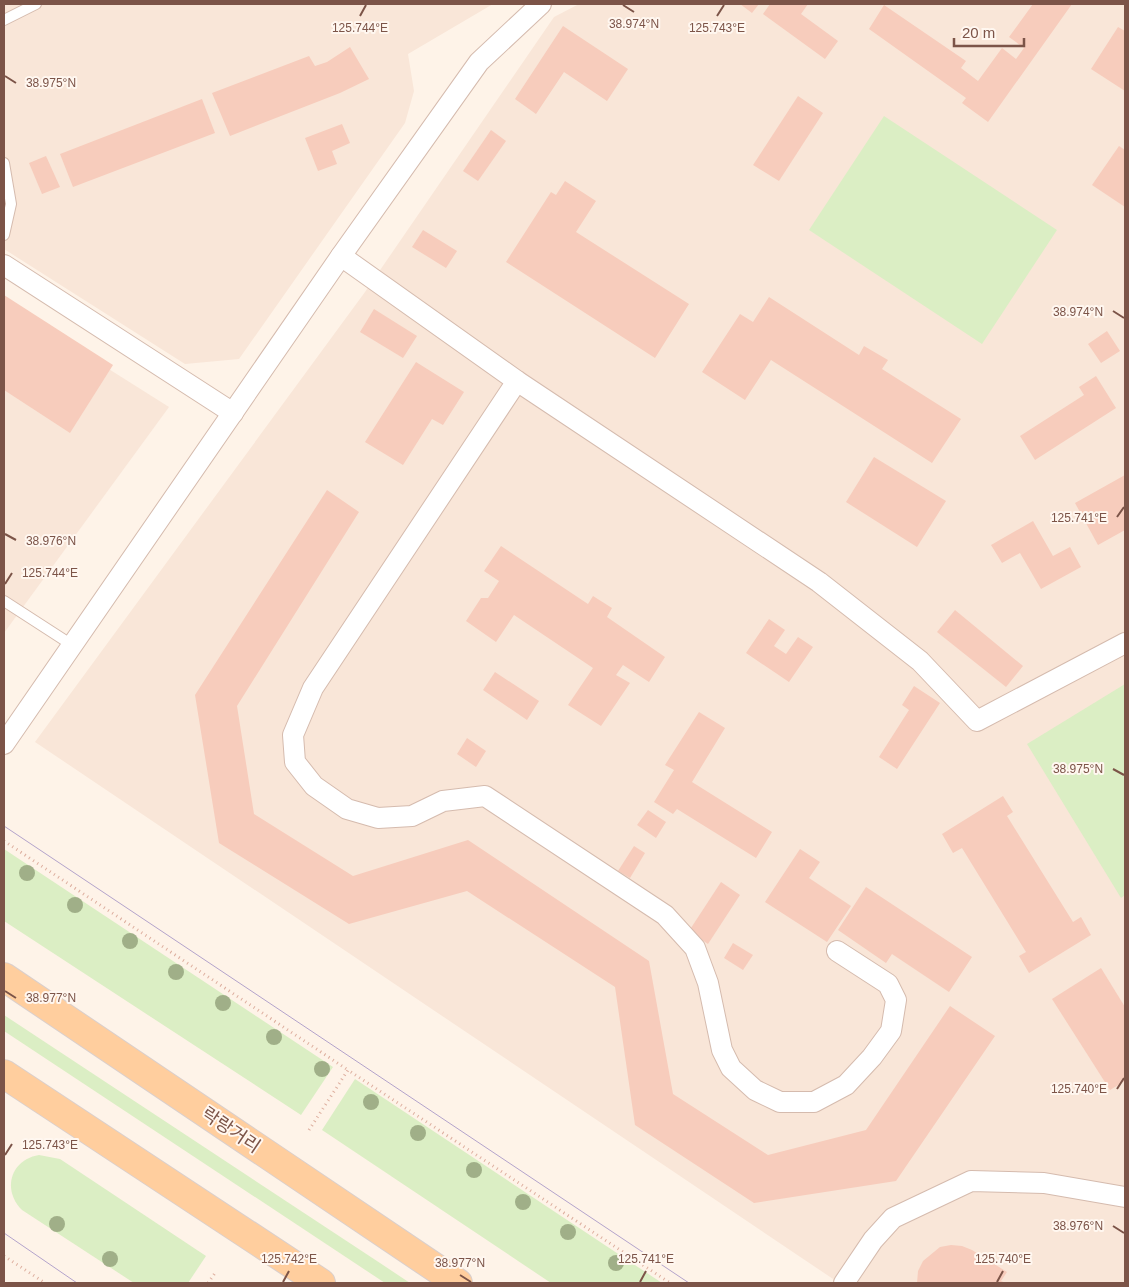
<svg xmlns="http://www.w3.org/2000/svg" width="1129" height="1287" viewBox="0 0 1129 1287" font-family="Helvetica,'Noto Sans KR',sans-serif">
  <style>
    .residential { fill: #f9e6d8 }
    .green { fill: #dbeec4 }
    .building { fill: #f7ccbc }
    .lines { fill: none; stroke-linecap: round; stroke-linejoin: round }
    .service-casing { stroke: #d5bbae; stroke-width: 12 }
    .minor-casing { stroke: #d5bbae; stroke-width: 22 }
    .primary-casing { stroke: #dacfcc; stroke-width: 30 }
    .path { stroke: #ddae9e; stroke-width: 3; stroke-dasharray: 1 4; stroke-linecap: butt }
    .service { stroke: #fff; stroke-width: 10 }
    .minor { stroke: #fff; stroke-width: 20 }
    .primary { stroke: #ffce9e; stroke-width: 28 }
    .tram { stroke: #b3a3cb; stroke-width: 1 }
    .tree { fill: #a0af88 }
    .ticks { fill: none; stroke: #7c5448; stroke-width: 2 }
    .labels { text-anchor: middle; dominant-baseline: central; stroke-width: 4; stroke-linejoin: round; paint-order: stroke }
    .street-label { font-size: 18px; fill: #7c5448; stroke: #fff7f0 }
    .ticks-label { font-size: 12px; text-anchor: middle; fill: #7c5448; stroke: #fff7f0; stroke-width: 4; stroke-linejoin: round; paint-order: stroke }
  </style>
  <rect width="100%" height="100%" fill="#fef3e8"/>
  <g class="residential">
    <polygon points="4,4 493,4 408,54 414,91 405,123 239,359 185,364 4,249"/>
    <polygon points="579,4 1125,4 1125,1283 839,1283 35,742 365,292 554,17"/>
    <polygon points="4,303 169,407 4,633"/>
  </g>
  <g class="green">
    <polygon points="884,116 1057,230 982,344 809,230"/>
    <polygon points="1125,684 1125,895 1121,898 1027,744"/>
    <polygon points="4,849 333,1067 301,1115 4,921"/>
    <polygon points="4,1015 380,1263 410,1283 385,1283 4,1031"/>
    <polygon points="355,1079 662,1283 551,1283 322,1130"/>
    <path d="M 39,1155 L 60,1159 L 206,1256 L 188,1283 L 134,1283 L 22,1210 C 2,1190 10,1160 39,1155 Z"/>
  </g>
  <g class="building">
    <polygon points="740,4 759,4 752,13"/>
    <polygon points="770,4 808,4 801,14 838,41 825,59 763,14"/>
    <polygon points="1033,4 1072,4 988,122 962,103 966,98 869,29 884,5 966,61 961,68 978,81 1002,48 1016,59 1024,48 1009,37"/>
    <polygon points="563,26 628,69 607,101 564,72 536,114 515,99"/>
    <polygon points="1118,27 1125,31 1125,91 1091,69"/>
    <polygon points="350,47 369,79 340,93 230,136 212,93 309,56 315,66 327,62"/>
    <polygon points="798,96 823,113 779,181 753,165"/>
    <polygon points="202,99 215,133 73,187 60,154"/>
    <polygon points="342,124 350,143 332,151 337,164 318,171 305,138"/>
    <polygon points="491,130 506,141 478,181 463,171"/>
    <polygon points="1119,146 1125,150 1125,207 1092,185"/>
    <polygon points="46,156 60,187 42,194 29,163"/>
    <polygon points="565,181 596,201 576,232 689,304 655,358 506,262 551,192 556,195"/>
    <polygon points="423,230 457,251 446,268 412,247"/>
    <polygon points="4,295 113,365 70,433 4,390"/>
    <polygon points="769,297 859,355 864,346 888,360 882,369 961,419 932,463 771,360 745,400 702,372 740,314 753,322"/>
    <polygon points="374,309 417,336 403,358 360,332"/>
    <polygon points="1107,331 1120,351 1101,363 1088,344"/>
    <polygon points="416,362 464,392 443,425 432,419 403,465 365,442"/>
    <polygon points="1096,376 1116,408 1035,460 1020,436 1084,395 1079,387"/>
    <polygon points="874,457 946,501 917,547 846,502"/>
    <polygon points="1125,475 1125,530 1098,545 1075,503"/>
    <polygon points="327,490 359,512 237,706 254,814 353,876 468,840 649,961 673,1094 768,1155 866,1130 950,1006 995,1036 896,1181 754,1203 635,1125 615,987 467,891 349,924 219,843 195,695"/>
    <polygon points="1033,521 1053,556 1070,547 1081,567 1041,589 1020,553 1002,563 991,545"/>
    <polygon points="501,546 588,604 593,596 612,608 607,617 665,657 649,682 623,665 616,675 630,683 601,726 568,705 593,668 514,615 496,642 466,621 481,598 488,598 499,581 484,571"/>
    <polygon points="955,610 1023,666 1006,687 937,632"/>
    <polygon points="769,619 785,630 774,646 786,654 798,637 813,647 789,682 746,653"/>
    <polygon points="495,672 539,701 527,720 483,690"/>
    <polygon points="914,686 940,703 897,769 879,757 909,710 902,705"/>
    <polygon points="699,712 725,728 692,782 772,832 756,858 677,809 673,814 654,802 674,770 665,765"/>
    <polygon points="467,738 486,751 476,767 457,754"/>
    <polygon points="1003,796 1013,812 1007,816 1073,922 1081,917 1091,935 1029,973 1019,956 1026,952 962,848 953,853 942,834"/>
    <polygon points="648,810 666,822 656,838 637,825"/>
    <polygon points="634,846 645,853 630,878 618,871"/>
    <polygon points="800,849 820,862 809,878 851,906 827,942 765,902"/>
    <polygon points="721,882 740,895 708,944 689,931"/>
    <polygon points="866,887 972,957 949,992 892,954 886,963 838,930"/>
    <polygon points="733,943 753,955 743,970 724,958"/>
    <polygon points="1101,968 1125,1007 1125,1081 1110,1090 1052,999"/>
    <polygon points="951,1245 962,1246 972,1250 1007,1272 1001,1281 1006,1283 917,1283 918,1271 923,1261 940,1247"/>
  </g>
  <g class="lines">
    <defs>
      <g id="service">
        <polyline points="4,20 36,4"/>
        <polyline points="4,163 11,204 4,235"/>
        <polyline points="4,601 72,645"/>
      </g>
      <g id="minor">
        <polyline points="341,256 517,381 819,582 920,661 977,721 1125,643"/>
        <polyline points="4,265 233,413"/>
        <polyline points="517,381 313,688 293,735 295,762 314,786 347,809 378,818 412,816 443,801 485,796 665,915 695,948 708,983 722,1050 731,1068 755,1090 780,1102 814,1102 846,1085 872,1057 891,1031 896,1000 888,984 837,951"/>
        <polyline points="4,744 341,256 479,62 541,4"/>
        <polyline points="844,1283 873,1240 893,1218 971,1181 1044,1183 1125,1197"/>
      </g>
      <g id="primary">
        <polyline points="4,977 458,1283"/>
        <polyline points="4,1074 321,1283"/>
      </g>
    </defs>
    <use href="#service" class="service-casing"/>
    <use href="#minor" class="minor-casing"/>
    <use href="#primary" class="primary-casing"/>
    <g class="path">
      <polyline points="4,841 348,1070"/>
      <polyline points="309,1130 348,1070 670,1283"/>
      <polyline points="4,1256 45,1283"/>
      <polyline points="208,1283 215,1273"/>
    </g>
    <use href="#service" class="service"/>
    <use href="#minor" class="minor"/>
    <use href="#primary" class="primary"/>
    <g class="tram">
      <polyline points="4,826 689,1283"/>
      <polyline points="4,1233 77,1283"/>
    </g>
  </g>
  <g class="tree">
    <circle cx="27" cy="873" r="8"/>
    <circle cx="75" cy="905" r="8"/>
    <circle cx="130" cy="941" r="8"/>
    <circle cx="176" cy="972" r="8"/>
    <circle cx="223" cy="1003" r="8"/>
    <circle cx="274" cy="1037" r="8"/>
    <circle cx="322" cy="1069" r="8"/>
    <circle cx="371" cy="1102" r="8"/>
    <circle cx="418" cy="1133" r="8"/>
    <circle cx="474" cy="1170" r="8"/>
    <circle cx="523" cy="1202" r="8"/>
    <circle cx="57" cy="1224" r="8"/>
    <circle cx="568" cy="1232" r="8"/>
    <circle cx="110" cy="1259" r="8"/>
    <circle cx="616" cy="1263" r="8"/>
  </g>
  <path class="ticks" d="M 623,5 L 634,12M 360,16 L 366,5M 717,16 L 724,5M 5,76 L 16,83M 1113,311 L 1124,318M 1117,517 L 1124,507M 5,534 L 16,540M 5,584 L 12,573M 1113,769 L 1124,775M 5,991 L 16,998M 1117,1089 L 1124,1078M 5,1155 L 12,1144M 1113,1226 L 1124,1233M 460,1275 L 471,1282M 283,1282 L 289,1271M 640,1282 L 646,1271M 997,1282 L 1003,1271"/>
  <g class="labels">
    <g class="street-label">
      <text transform="translate(231 1130) rotate(34)">락랑거리</text>
    </g>
  </g>
  <g class="ticks-label">
    <text x="634" y="28">38.974°N</text>
    <text x="360" y="32">125.744°E</text>
    <text x="717" y="32">125.743°E</text>
    <text x="51" y="87">38.975°N</text>
    <text x="1078" y="316">38.974°N</text>
    <text x="1079" y="522">125.741°E</text>
    <text x="51" y="545">38.976°N</text>
    <text x="50" y="577">125.744°E</text>
    <text x="1078" y="773">38.975°N</text>
    <text x="51" y="1002">38.977°N</text>
    <text x="1079" y="1093">125.740°E</text>
    <text x="50" y="1149">125.743°E</text>
    <text x="1078" y="1230">38.976°N</text>
    <text x="289" y="1263">125.742°E</text>
    <text x="646" y="1263">125.741°E</text>
    <text x="1003" y="1263">125.740°E</text>
    <text x="460" y="1267">38.977°N</text>
  </g>
  <rect width="1129" height="1287" fill="none" stroke="#7c5448" stroke-width="10"/>
  <path d="M954 38v8h70v-8" fill="none" stroke="#7c5448" stroke-width="2.5"/>
  <text x="962" y="38" font-size="15" fill="#7c5448" stroke="#fff7f0" stroke-width="4" paint-order="stroke">20 m</text>
</svg>
